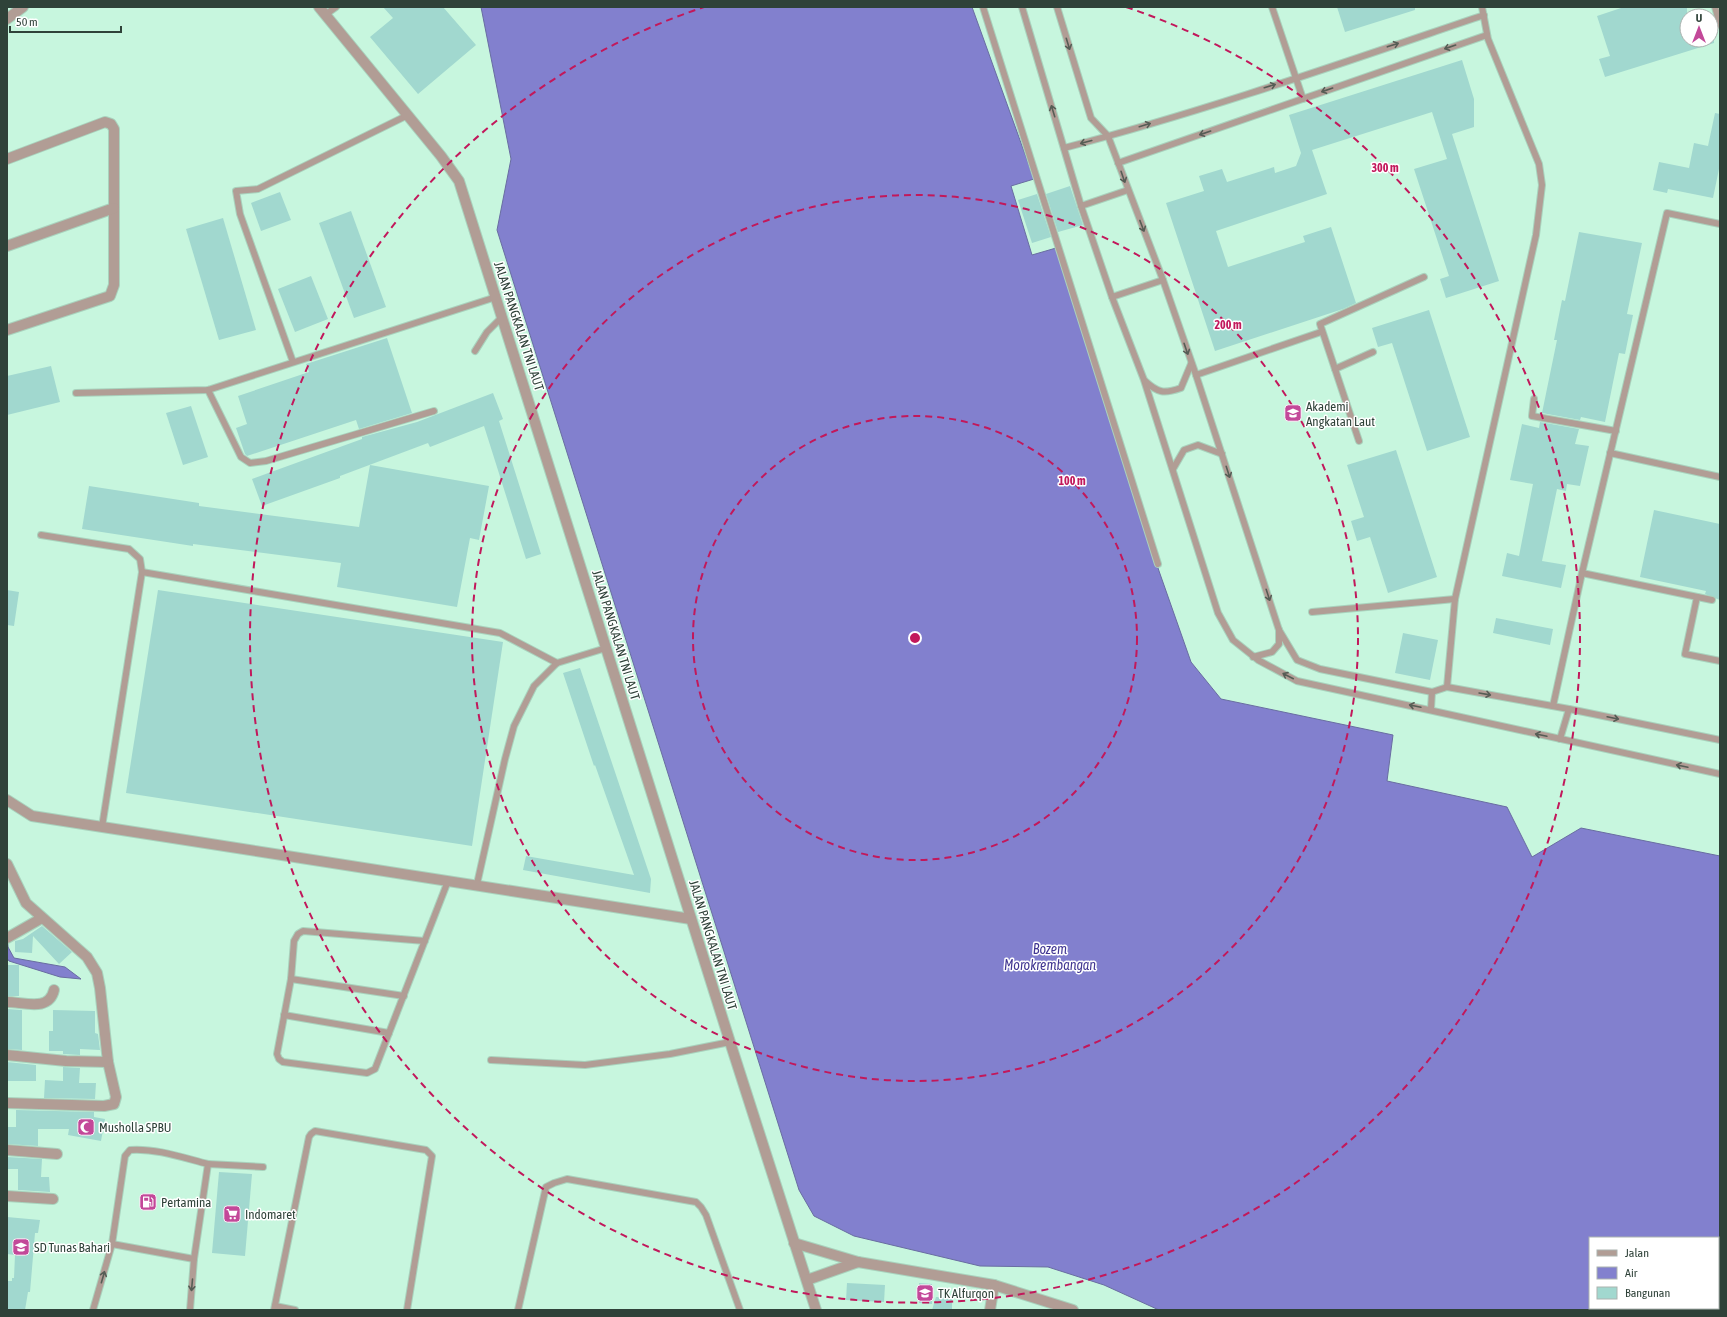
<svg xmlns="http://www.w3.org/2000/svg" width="1727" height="1317" viewBox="0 0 1727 1317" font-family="'Asap Condensed',sans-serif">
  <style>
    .water { fill: #8280ce; stroke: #696da1; fill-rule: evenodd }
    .building { fill: #a1d8cf }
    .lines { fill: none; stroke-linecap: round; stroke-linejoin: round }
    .service-casing { stroke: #a9d2bd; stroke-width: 8 }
    .minor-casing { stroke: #a9d2bd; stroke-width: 12 }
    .service { stroke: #b19d95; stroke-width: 6 }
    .minor { stroke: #b19d95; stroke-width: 10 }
    .oneway { stroke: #565d55 }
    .ring { fill: none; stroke: #c2185b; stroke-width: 2; stroke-dasharray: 7 5 }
    .labels { text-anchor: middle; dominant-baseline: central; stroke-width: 3; stroke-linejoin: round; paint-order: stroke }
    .street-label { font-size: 13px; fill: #2f4239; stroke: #fff }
    .poi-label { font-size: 13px; fill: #2f4239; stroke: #fff; text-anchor: start }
    .water-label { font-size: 14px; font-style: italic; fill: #413692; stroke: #fff }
    .centre { fill: #c2185b; stroke: #fff; stroke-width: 2 }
    .ring-label { font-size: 12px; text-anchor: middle; font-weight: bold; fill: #c2185b; stroke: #fff; stroke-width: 3; stroke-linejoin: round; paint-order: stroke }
  </style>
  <rect width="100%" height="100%" fill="#c7f6de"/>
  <g class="water">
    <path d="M 481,7 L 972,7 L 1034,179 L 1011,186 L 1032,255 L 1056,248 L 1159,571 L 1191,662 L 1221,699 L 1393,735 L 1387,781 L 1507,807 L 1532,857 L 1581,828 L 1720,856 L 1720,1310 L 1159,1310 L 1104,1285 L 1048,1267 L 980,1266 L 854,1236 L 814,1216 L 799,1190 L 497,230 L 511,159 ZM 1590,1238 L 1718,1238 L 1718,1308 L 1590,1308 Z"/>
    <polygon points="7,935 8,947 14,958 65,967 81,979 60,977 9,961 7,958"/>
  </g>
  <g class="building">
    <polygon points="383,7 443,7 476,45 418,94 370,37 393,18"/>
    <polygon points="1337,7 1415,7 1415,10 1345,32"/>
    <polygon points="1624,7 1687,7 1687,40 1714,40 1714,43 1605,77 1599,59 1610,56 1597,16"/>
    <polygon points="1462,60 1474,99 1474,127 1452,134 1499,281 1446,298 1440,279 1449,276 1414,169 1447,159 1432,112 1312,150 1327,194 1216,231 1228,267 1305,242 1303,236 1331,227 1356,303 1343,309 1215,351 1166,203 1204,191 1199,176 1222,169 1227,182 1274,167 1275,173 1296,166 1301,153 1289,115"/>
    <polygon points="1715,113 1720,114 1720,164 1713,198 1668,189 1667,193 1653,190 1659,162 1689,168 1694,143 1708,146"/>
    <polygon points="1070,186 1083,225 1058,232 1046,194"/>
    <polygon points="280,192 291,220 261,231 251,203"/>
    <polygon points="1037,194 1051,237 1032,243 1018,200"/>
    <polygon points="351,211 386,307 354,318 319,223"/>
    <polygon points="223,218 256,330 219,340 186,229"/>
    <polygon points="1579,232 1642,243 1627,314 1633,315 1625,354 1619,353 1605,422 1581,417 1580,420 1542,413 1557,340 1554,340 1562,300 1565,301"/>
    <polygon points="311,276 328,319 295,332 278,289"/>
    <polygon points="1429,310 1470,437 1427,451 1392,343 1378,347 1372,328"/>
    <polygon points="387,338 412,413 359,429 356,420 247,456 245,454 236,428 247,424 238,396 309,372 306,364"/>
    <polygon points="51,366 60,402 7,415 7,376"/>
    <polygon points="493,393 503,419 499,421 541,554 526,559 484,426 430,447 428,443 340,476 340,478 262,506 252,479 362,439 362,437 417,422"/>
    <polygon points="191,406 208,457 183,465 166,413"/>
    <polygon points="1540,422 1579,429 1575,444 1589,446 1580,486 1567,484 1566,491 1557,489 1542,561 1566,565 1561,588 1502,576 1507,553 1519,556 1533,484 1510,480 1522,424 1539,428"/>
    <polygon points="1396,450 1437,577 1388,593 1370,537 1357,541 1351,521 1364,517 1347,465"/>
    <polygon points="370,465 489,486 479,540 470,538 457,607 337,587 341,563 193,544 193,546 82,529 89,486 199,503 199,506 359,527"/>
    <polygon points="1654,510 1720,524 1720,600 1705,594 1706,591 1640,577"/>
    <polygon points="7,590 19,592 14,626 7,625"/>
    <polygon points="158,590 503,642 472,846 126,793"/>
    <polygon points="1496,618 1553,629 1550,645 1493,633"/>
    <polygon points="1403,633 1438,640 1430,680 1395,673"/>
    <polygon points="580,668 651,879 650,893 523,870 526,856 634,875 595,765 594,766 563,673"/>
    <polygon points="42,926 72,952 59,964 33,936 32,953 15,952 15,941 23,939"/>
    <rect x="7" y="965" width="12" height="31"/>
    <polygon points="7,1009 22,1010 22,1050 7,1049"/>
    <polygon points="53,1010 95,1011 95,1033 98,1034 100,1050 80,1049 80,1055 63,1054 63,1051 49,1051 49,1031 53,1031"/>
    <polygon points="7,1062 36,1065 36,1081 7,1081"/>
    <polygon points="63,1067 80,1068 79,1083 96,1083 95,1099 44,1098 45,1080 63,1081"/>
    <polygon points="16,1110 94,1112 94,1117 105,1119 101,1141 68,1135 69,1129 38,1129 38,1146 7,1144 7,1127 16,1127"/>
    <polygon points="7,1157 42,1159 41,1177 49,1177 50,1192 18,1190 18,1169 7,1169"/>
    <polygon points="219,1172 252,1174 245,1256 212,1253"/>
    <polygon points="7,1217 40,1220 38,1233 35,1233 30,1292 28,1292 25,1310 7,1310 7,1281 12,1281 12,1278 14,1278 15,1255 7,1254"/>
    <polygon points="847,1283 885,1285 884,1302 846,1300"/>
    <polygon points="919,1283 932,1284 932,1304 919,1303"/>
    <polygon points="936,1297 952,1297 952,1310 932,1310"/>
  </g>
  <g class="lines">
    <defs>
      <g id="service">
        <polyline points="983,7 1158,564"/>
        <polyline points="1022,7 1081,206 1112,297 1144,380 1218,613 1233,640 1258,660 1297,681 1720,774"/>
        <polyline points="1057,7 1091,118 1108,136 1163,280 1196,375 1279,630 1297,660 1320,669 1432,692 1447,687 1569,709 1720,740"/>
        <polyline points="1272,7 1303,99"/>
        <polyline points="1715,7 1720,25"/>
        <polyline points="325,15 336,7"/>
        <path d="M 1064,148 C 1206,111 1345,62 1484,15"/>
        <polyline points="1118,163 1487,35"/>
        <polyline points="1081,206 1128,190"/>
        <polyline points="1112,297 1163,280"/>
        <polyline points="475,351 487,332 502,317"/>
        <polyline points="293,362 240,214 236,191 258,189 408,115"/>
        <polyline points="1335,369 1373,352"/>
        <polyline points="1196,375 1321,332"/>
        <path d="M 1145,381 C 1158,393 1164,394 1181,388 L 1191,364"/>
        <polyline points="208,390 241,457 250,463 266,461 434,411"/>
        <polyline points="76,393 208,390 496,297"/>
        <polyline points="1534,399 1532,416 1616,431"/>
        <polyline points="1359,441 1320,324 1424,277"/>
        <polyline points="1610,453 1720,477"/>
        <polyline points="1173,469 1184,450 1198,445 1222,454"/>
        <polyline points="41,535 129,549 140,559 142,572 102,827"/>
        <polyline points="142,572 500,633 557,663"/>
        <polyline points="1582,573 1712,600"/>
        <polyline points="1697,597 1685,654 1720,661"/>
        <polyline points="1312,612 1455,599"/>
        <polyline points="1253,657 1272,652 1279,644 1279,630"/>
        <polyline points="1447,687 1455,599 1536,235 1542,185 1539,164 1488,39 1482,7"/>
        <polyline points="1553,706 1582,573 1667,213 1720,224"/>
        <polyline points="1431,709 1432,692"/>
        <polyline points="1560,739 1569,709"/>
        <polyline points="477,884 505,759 514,726 534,686 557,663 606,648"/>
        <polyline points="425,941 303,931 298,934 294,941 291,979 277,1054 279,1059 283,1062 367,1073 375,1069 448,881"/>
        <polyline points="291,979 404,996"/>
        <polyline points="284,1015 389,1033"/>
        <polyline points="491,1060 585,1065 670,1054 730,1042"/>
        <polyline points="112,1244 194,1259"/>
        <polyline points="275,1306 295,1310"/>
        <path d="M 93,1310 L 112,1244 L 125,1156 L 130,1150 C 156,1148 184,1158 208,1164"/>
        <polyline points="190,1310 194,1259 208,1164 263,1167"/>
        <polyline points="274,1310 309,1137 311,1134 315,1131 426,1150 432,1156 407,1310"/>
        <polyline points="518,1310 546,1187 554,1183 567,1179 696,1202 701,1207 706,1215 740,1310"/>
      </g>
      <g id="minor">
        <polyline points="319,7 441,156 459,181 730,1042 816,1310"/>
        <polyline points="7,19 23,7"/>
        <polyline points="7,159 105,122 111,124 114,129 114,285 110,296 7,330"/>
        <polyline points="7,246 114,208"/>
        <polyline points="7,800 32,816 691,919"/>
        <polyline points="7,864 26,903 87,957 97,973 100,988 108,1062 116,1097 114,1104 104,1106 7,1103"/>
        <polyline points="7,938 42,918"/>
        <path d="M 7,1002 C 24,1002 49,1012 54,990"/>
        <polyline points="7,1055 66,1061 108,1062"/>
        <polyline points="7,1150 57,1154"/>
        <polyline points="7,1196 53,1199"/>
        <polyline points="794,1243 858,1262 994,1285 1073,1310"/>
        <polyline points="807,1280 858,1262"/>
        <polyline points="990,1310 994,1285"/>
      </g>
    </defs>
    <use href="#service" class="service-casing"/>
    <use href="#minor" class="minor-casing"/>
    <use href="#service" class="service"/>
    <use href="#minor" class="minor"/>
  </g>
  <defs><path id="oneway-shaft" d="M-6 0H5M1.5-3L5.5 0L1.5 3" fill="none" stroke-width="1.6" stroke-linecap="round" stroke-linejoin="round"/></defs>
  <g class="oneway">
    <use href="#oneway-shaft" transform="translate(1068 44) rotate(73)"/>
    <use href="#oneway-shaft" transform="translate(1393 45) rotate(-18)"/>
    <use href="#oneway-shaft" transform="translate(1450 47) rotate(161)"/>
    <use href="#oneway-shaft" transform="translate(1270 86) rotate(-17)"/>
    <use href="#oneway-shaft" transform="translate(1327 90) rotate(161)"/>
    <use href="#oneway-shaft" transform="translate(1053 111) rotate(-107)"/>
    <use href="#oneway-shaft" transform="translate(1145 125) rotate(-17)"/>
    <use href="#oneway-shaft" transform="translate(1205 133) rotate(161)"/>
    <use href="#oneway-shaft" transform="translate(1086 142) rotate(165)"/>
    <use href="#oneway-shaft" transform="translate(1123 177) rotate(71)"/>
    <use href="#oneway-shaft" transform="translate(1142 226) rotate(69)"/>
    <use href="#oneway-shaft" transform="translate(1186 349) rotate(71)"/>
    <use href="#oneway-shaft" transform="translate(1228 472) rotate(72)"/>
    <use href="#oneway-shaft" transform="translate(1268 595) rotate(72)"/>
    <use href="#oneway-shaft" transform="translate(1288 676) rotate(-153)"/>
    <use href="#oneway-shaft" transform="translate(1485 694) rotate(10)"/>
    <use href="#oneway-shaft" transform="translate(1415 706) rotate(-168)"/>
    <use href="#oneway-shaft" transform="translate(1613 718) rotate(12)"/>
    <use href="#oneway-shaft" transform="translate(1541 735) rotate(-168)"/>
    <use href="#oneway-shaft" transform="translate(1682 766) rotate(-168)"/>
    <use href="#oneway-shaft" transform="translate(103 1277) rotate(-74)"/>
    <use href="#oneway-shaft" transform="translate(192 1285) rotate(95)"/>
  </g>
  <g class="ring">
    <circle cx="915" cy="638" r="222"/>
    <circle cx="915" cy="638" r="443"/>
    <path d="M1126 7A665 665 0 1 1 704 7"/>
  </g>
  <defs>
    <symbol id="university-square" viewBox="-11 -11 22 22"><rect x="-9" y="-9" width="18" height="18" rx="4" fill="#c34899" stroke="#fff"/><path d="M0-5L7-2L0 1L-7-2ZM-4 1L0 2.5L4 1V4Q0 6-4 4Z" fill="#fff"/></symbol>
    <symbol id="mosque-square" viewBox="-11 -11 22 22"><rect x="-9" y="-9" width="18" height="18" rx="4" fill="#c34899" stroke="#fff"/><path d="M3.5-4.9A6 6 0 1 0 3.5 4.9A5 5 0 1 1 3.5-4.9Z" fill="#fff"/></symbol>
    <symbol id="fuel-square" viewBox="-11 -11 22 22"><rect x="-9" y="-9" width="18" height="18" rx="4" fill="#c34899" stroke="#fff"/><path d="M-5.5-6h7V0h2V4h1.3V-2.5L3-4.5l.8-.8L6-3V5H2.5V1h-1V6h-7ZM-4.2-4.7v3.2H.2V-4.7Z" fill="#fff"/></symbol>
    <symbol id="supermarket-square" viewBox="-11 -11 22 22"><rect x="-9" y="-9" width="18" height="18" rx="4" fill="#c34899" stroke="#fff"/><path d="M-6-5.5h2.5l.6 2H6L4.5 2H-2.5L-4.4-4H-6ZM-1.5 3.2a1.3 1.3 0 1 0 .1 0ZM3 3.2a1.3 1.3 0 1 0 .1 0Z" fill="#fff"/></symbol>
    <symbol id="school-square" viewBox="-11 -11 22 22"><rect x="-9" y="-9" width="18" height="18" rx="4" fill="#c34899" stroke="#fff"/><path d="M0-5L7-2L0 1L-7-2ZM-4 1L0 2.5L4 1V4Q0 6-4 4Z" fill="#fff"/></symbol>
  </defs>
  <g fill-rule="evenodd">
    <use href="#university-square" x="1283" y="403" width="20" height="20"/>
    <use href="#mosque-square" x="76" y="1117" width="20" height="20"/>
    <use href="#fuel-square" x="138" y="1192" width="20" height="20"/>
    <use href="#supermarket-square" x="222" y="1204" width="20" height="20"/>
    <use href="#school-square" x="11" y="1237" width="20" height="20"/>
    <use href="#school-square" x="915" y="1283" width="20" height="20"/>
  </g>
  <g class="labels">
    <g class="street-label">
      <text transform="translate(519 326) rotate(72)">JALAN PANGKALAN TNI LAUT</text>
      <text transform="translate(616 635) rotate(73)">JALAN PANGKALAN TNI LAUT</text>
      <text transform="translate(713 945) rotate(73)">JALAN PANGKALAN TNI LAUT</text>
    </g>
    <g class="poi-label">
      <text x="1306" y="406">Akademi<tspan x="1306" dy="15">Angkatan Laut</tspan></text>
      <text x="99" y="1127">Musholla SPBU</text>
      <text x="161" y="1202">Pertamina</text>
      <text x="245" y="1214">Indomaret</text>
      <text x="34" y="1247">SD Tunas Bahari</text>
      <text x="938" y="1293">TK Alfurqon</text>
    </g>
    <g class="water-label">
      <text x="1050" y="949">Bozem<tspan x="1050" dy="16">Morokrembangan</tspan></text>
    </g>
  </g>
  <circle cx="915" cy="638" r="6" class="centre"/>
  <g class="ring-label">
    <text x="1385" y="172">300 m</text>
    <text x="1228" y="329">200 m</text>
    <text x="1072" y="485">100 m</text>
  </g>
  <rect width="1727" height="1317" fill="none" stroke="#2f4239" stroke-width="16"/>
  <rect x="1589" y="1237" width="130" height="72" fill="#ffffff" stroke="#acb3b0"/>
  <rect x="1597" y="1250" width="20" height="6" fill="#b19d95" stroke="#acb3b0"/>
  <text x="1625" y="1257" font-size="12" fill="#2f4239">Jalan</text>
  <rect x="1597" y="1267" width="20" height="12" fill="#8280ce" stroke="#acb3b0"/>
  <text x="1625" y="1277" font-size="12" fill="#2f4239">Air</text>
  <rect x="1597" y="1287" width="20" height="12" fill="#a1d8cf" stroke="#acb3b0"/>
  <text x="1625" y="1297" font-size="12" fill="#2f4239">Bangunan</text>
  <g transform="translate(1699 28)"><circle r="19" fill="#ffffff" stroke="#acb3b0"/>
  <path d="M0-3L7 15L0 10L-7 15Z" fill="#c34899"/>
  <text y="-6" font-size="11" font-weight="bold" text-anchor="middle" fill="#2f4239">U</text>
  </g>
  <path d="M10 26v6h111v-6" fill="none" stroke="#2f4239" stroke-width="2"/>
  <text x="16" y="26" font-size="12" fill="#2f4239" stroke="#ffffff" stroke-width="3" paint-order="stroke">50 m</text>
</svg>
